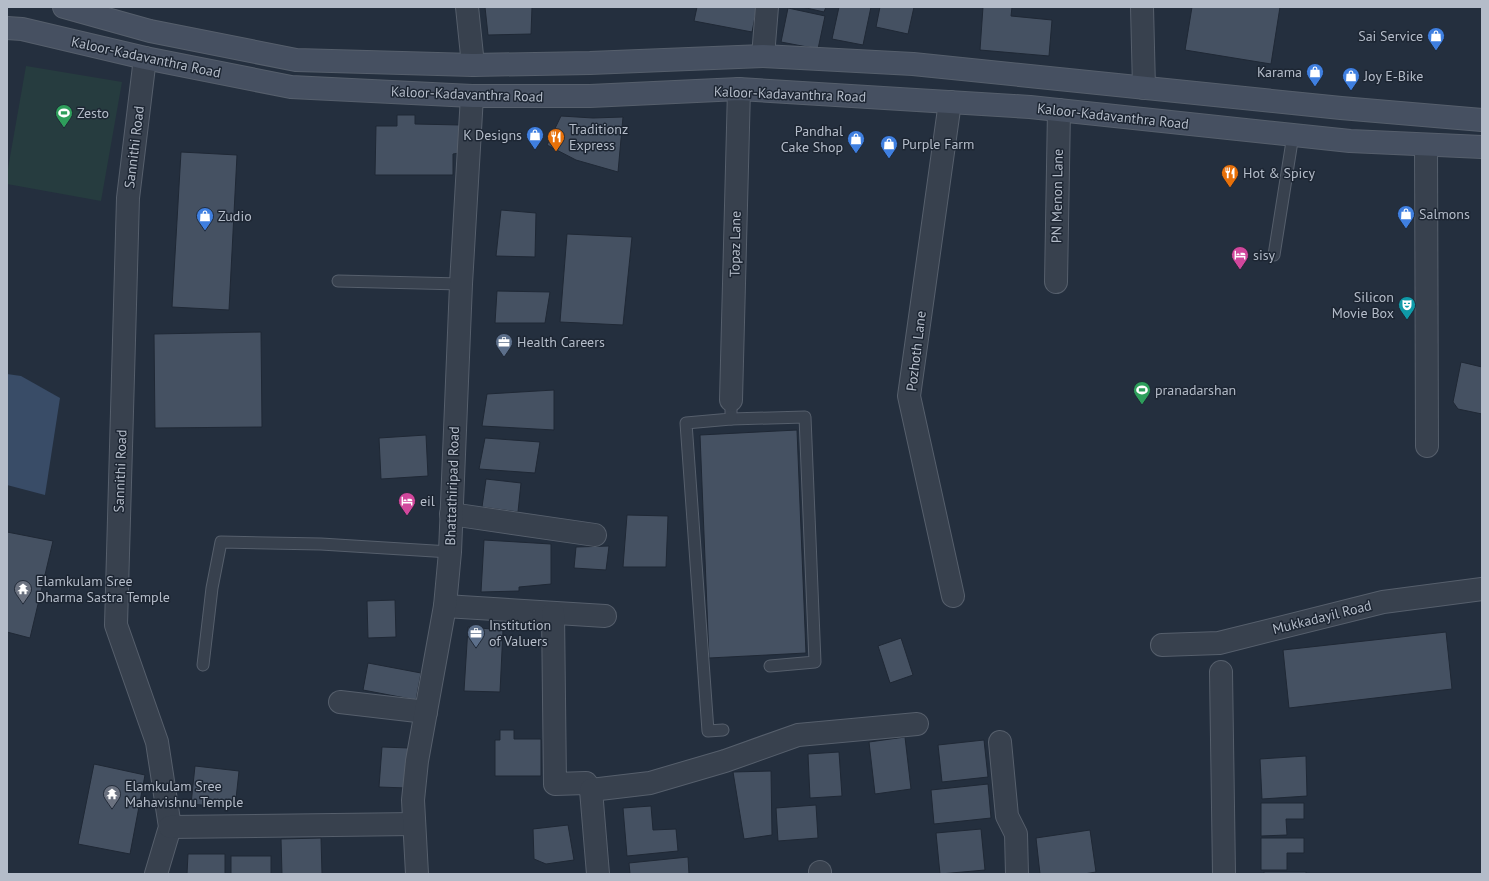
<svg xmlns="http://www.w3.org/2000/svg" width="1489" height="881" viewBox="0 0 1489 881" font-family="'PT Sans',sans-serif">
  <style>
    .green { fill: #263c3f }
    .water { fill: #394c67 }
    .building { fill: #455162; stroke: #1f2835 }
    .lines { fill: none; stroke-linecap: round; stroke-linejoin: round }
    .lane-casing { stroke: #565f6c; stroke-width: 13 }
    .street-casing { stroke: #565f6c; stroke-width: 24 }
    .secondary-casing { stroke: #565f6c; stroke-width: 24 }
    .lane { stroke: #38414e; stroke-width: 11 }
    .street { stroke: #38414e; stroke-width: 22 }
    .secondary { stroke: #465061; stroke-width: 22 }
    .labels { text-anchor: middle; dominant-baseline: central; stroke-width: 3; stroke-linejoin: round; paint-order: stroke }
    .poi-label { font-size: 14px; fill: #b4bcc9; stroke: #1d2633; text-anchor: start }
    .street-label { font-size: 14px; fill: #b4bcc9; stroke: #1d2633 }
  </style>
  <rect width="100%" height="100%" fill="#242f3e"/>
  <polygon class="green" points="26,66 122,82 101,201 7,184 7,174"/>
  <polygon class="water" points="7,374 21,376 60,398 45,495 7,485"/>
  <g class="building">
    <polygon points="485,7 532,7 531,34 488,35"/>
    <polygon points="697,7 757,7 752,32 694,21"/>
    <polygon points="802,7 826,7 824,12"/>
    <polygon points="839,7 871,7 863,45 832,39"/>
    <polygon points="880,7 914,7 908,34 876,27"/>
    <polygon points="983,7 1012,7 1011,16 1052,20 1049,56 980,50"/>
    <polygon points="1192,7 1280,7 1271,64 1185,50"/>
    <polygon points="788,8 825,16 818,49 781,42"/>
    <polygon points="397,115 415,115 415,124 460,125 459,153 453,154 453,175 375,175 376,126 397,126"/>
    <polygon points="561,116 593,118 623,117 618,172 576,160 547,145"/>
    <polygon points="181,152 237,155 229,310 172,307"/>
    <polygon points="501,210 536,213 535,257 496,256"/>
    <polygon points="567,234 632,237 623,325 560,322"/>
    <polygon points="497,291 550,292 545,323 495,323"/>
    <polygon points="261,332 262,427 155,428 154,334"/>
    <polygon points="1461,362 1482,367 1482,414 1458,409 1453,402"/>
    <polygon points="554,390 554,430 482,426 487,394"/>
    <polygon points="797,430 806,653 709,658 700,435"/>
    <polygon points="426,435 428,476 381,479 379,438"/>
    <polygon points="485,438 540,442 535,473 479,469"/>
    <polygon points="486,479 521,483 518,512 482,507"/>
    <polygon points="627,515 668,516 666,567 623,567"/>
    <polygon points="7,532 53,541 30,638 7,632"/>
    <polygon points="484,540 551,544 551,584 519,587 519,591 481,592"/>
    <polygon points="609,546 606,570 574,568 576,547"/>
    <polygon points="395,600 396,637 368,638 367,601"/>
    <polygon points="468,627 503,630 500,692 464,691"/>
    <polygon points="1446,632 1452,689 1289,708 1283,650"/>
    <polygon points="901,638 913,675 890,683 878,646"/>
    <polygon points="368,663 421,673 416,700 363,690"/>
    <polygon points="500,730 514,730 514,739 541,739 541,776 495,776 495,740 500,740"/>
    <polygon points="905,737 911,789 875,794 869,742"/>
    <polygon points="984,740 988,777 942,782 938,745"/>
    <polygon points="382,747 409,748 407,788 379,787"/>
    <polygon points="839,752 842,796 810,798 808,754"/>
    <polygon points="1306,756 1307,796 1262,799 1260,759"/>
    <polygon points="94,764 145,775 130,854 78,844"/>
    <polygon points="195,766 239,771 235,808 191,804"/>
    <polygon points="771,771 772,835 744,839 733,772"/>
    <polygon points="988,784 991,818 934,824 931,790"/>
    <polygon points="1261,803 1304,803 1304,819 1286,819 1287,835 1261,836"/>
    <polygon points="816,805 818,838 778,841 776,808"/>
    <polygon points="651,806 653,830 676,829 678,851 627,856 623,808"/>
    <polygon points="568,825 574,860 546,864 534,859 533,829"/>
    <polygon points="981,829 985,870 940,874 936,833"/>
    <polygon points="1090,830 1096,872 1084,874 1040,874 1036,838"/>
    <polygon points="321,838 322,874 282,874 281,839"/>
    <polygon points="1261,838 1304,838 1304,853 1287,853 1287,870 1261,870"/>
    <polygon points="188,854 225,854 225,874 187,874"/>
    <rect x="231" y="856" width="40" height="18"/>
    <polygon points="688,857 689,874 630,874 629,863"/>
    <rect x="1264" y="872" width="42" height="2"/>
  </g>
  <g class="lines">
    <defs>
      <g id="lane">
        <polyline points="1274,255 1293,135"/>
        <polyline points="338,281 461,284"/>
        <polyline points="731,419 805,417 815,662 770,666"/>
        <polyline points="203,665 212,588 221,542 321,544 450,552"/>
        <polyline points="723,730 708,731 686,423 731,419 731,400"/>
      </g>
      <g id="street">
        <polyline points="467,7 473,65"/>
        <polyline points="1142,7 1144,88"/>
        <polyline points="763,56 767,7"/>
        <polyline points="145,58 128,198 116,625 157,742 170,827 156,874"/>
        <polyline points="950,102 909,396 953,596"/>
        <polyline points="1426,145 1427,446"/>
        <polyline points="1056,282 1059,110"/>
        <polyline points="731,400 739,89"/>
        <polyline points="451,514 595,535"/>
        <polyline points="445,606 605,616"/>
        <polyline points="553,613 555,784 586,783 591,790"/>
        <polyline points="1162,645 1219,643 1383,602 1482,589"/>
        <polyline points="1221,672 1224,874"/>
        <polyline points="340,702 426,712"/>
        <polyline points="1000,742 1007,816 1016,834 1017,874"/>
        <polyline points="170,827 414,824"/>
        <polyline points="820,872 820,874"/>
        <polyline points="417,874 413,800 417,761 445,606 450,552 461,284 472,96"/>
        <polyline points="598,874 591,790 650,783 725,761 798,735 917,724"/>
      </g>
      <g id="secondary">
        <polyline points="64,7 150,31 296,60 473,65 590,63 763,56 913,64 1341,108 1482,120"/>
        <polyline points="7,28 22,29 145,58 291,87 472,96 590,96 739,89 1030,107 1350,141 1482,147"/>
      </g>
    </defs>
    <use href="#lane" class="lane-casing"/>
    <use href="#street" class="street-casing"/>
    <use href="#secondary" class="secondary-casing"/>
    <use href="#lane" class="lane"/>
    <use href="#street" class="street"/>
    <use href="#secondary" class="secondary"/>
  </g>
  <defs>
    <symbol id="shop-pin" viewBox="-11 -11 22 30"><path d="M0 17L-7.5 6A9.5 9.5 0 1 1 7.5 6Z" fill="#3f7fe0" stroke="#1d2633"/><path d="M-5-2.5h2.3a2.7 3.5 0 0 1 5.4 0H5L5.5 6h-11ZM-1.5-2.5h3a1.5 2.3 0 0 0-3 0Z" fill="#fff"/></symbol>
    <symbol id="stadium-pin" viewBox="-11 -11 22 30"><path d="M0 17L-7.5 6A9.5 9.5 0 1 1 7.5 6Z" fill="#2e9e5b" stroke="#1d2633"/><path d="M0-5a6.5 5 0 1 0 0 10a6.5 5 0 1 0 0-10ZM-3.5-1.8h7v3.6h-7Z" fill="#fff"/></symbol>
    <symbol id="restaurant-pin" viewBox="-11 -11 22 30"><path d="M0 17L-7.5 6A9.5 9.5 0 1 1 7.5 6Z" fill="#e8710a" stroke="#1d2633"/><path d="M-5-6h1v4h1v-4h1v4h1v-4h1v5L-1.5 .5V6h-2V.5L-5-1ZM5-6V6H3V1.5H1.5Q1.5-4 5-6Z" fill="#fff"/></symbol>
    <symbol id="hotel-pin" viewBox="-11 -11 22 30"><path d="M0 17L-7.5 6A9.5 9.5 0 1 1 7.5 6Z" fill="#d1479c" stroke="#1d2633"/><path d="M-6-4.5h1.5V1H6V5H4.5V3h-9V5H-6ZM-4 0a1.8 1.8 0 1 1 3.6 0ZM.5 0V-2.5h3Q6-2.5 6 0Z" fill="#fff"/></symbol>
    <symbol id="theatre-pin" viewBox="-11 -11 22 30"><path d="M0 17L-7.5 6A9.5 9.5 0 1 1 7.5 6Z" fill="#0f9aa8" stroke="#1d2633"/><path d="M-5-5.5Q0-4 5-5.5V0Q5 5 0 6Q-5 5-5 0ZM-3.3-2.5H-1v1.5H-3.3ZM1-2.5H3.3v1.5H1ZM-2.8 1Q0 5.5 2.8 1Z" fill="#fff"/></symbol>
    <symbol id="office-pin" viewBox="-11 -11 22 30"><path d="M0 17L-7.5 6A9.5 9.5 0 1 1 7.5 6Z" fill="#5c6f8a" stroke="#1d2633"/><path d="M-6-3h4V-5.5h4V-3h4V5H-6ZM-1-4.5V-3h2v-1.5ZM-6 0V1H6V0Z" fill="#fff"/></symbol>
    <symbol id="temple-pin" viewBox="-11 -11 22 30"><path d="M0 17L-7.5 6A9.5 9.5 0 1 1 7.5 6Z" fill="#6b7280" stroke="#1d2633"/><path d="M0-6L5-2H3V0L6.5 2.5H4V6H1.5V3h-3V6H-4V2.5H-6.5L-3 0V-2H-5Z" fill="#fff"/></symbol>
  </defs>
  <g fill-rule="evenodd">
    <use href="#shop-pin" x="1426" y="26" width="20" height="27"/>
    <use href="#shop-pin" x="1305" y="62" width="20" height="27"/>
    <use href="#shop-pin" x="1341" y="66" width="20" height="27"/>
    <use href="#stadium-pin" x="54" y="103" width="20" height="27"/>
    <use href="#shop-pin" x="525" y="125" width="20" height="27"/>
    <use href="#restaurant-pin" x="546" y="127" width="20" height="27"/>
    <use href="#shop-pin" x="846" y="129" width="20" height="27"/>
    <use href="#shop-pin" x="879" y="134" width="20" height="27"/>
    <use href="#restaurant-pin" x="1220" y="163" width="20" height="27"/>
    <use href="#shop-pin" x="1396" y="204" width="20" height="27"/>
    <use href="#shop-pin" x="195" y="206" width="20" height="27"/>
    <use href="#hotel-pin" x="1230" y="245" width="20" height="27"/>
    <use href="#theatre-pin" x="1397" y="295" width="20" height="27"/>
    <use href="#office-pin" x="494" y="332" width="20" height="27"/>
    <use href="#stadium-pin" x="1132" y="380" width="20" height="27"/>
    <use href="#hotel-pin" x="397" y="491" width="20" height="27"/>
    <use href="#temple-pin" x="13" y="579" width="20" height="27"/>
    <use href="#office-pin" x="466" y="623" width="20" height="27"/>
    <use href="#temple-pin" x="102" y="784" width="20" height="27"/>
  </g>
  <g class="labels">
    <g class="poi-label">
      <text x="1423" y="36" text-anchor="end">Sai Service</text>
      <text x="1302" y="72" text-anchor="end">Karama</text>
      <text x="1364" y="76">Joy E-Bike</text>
      <text x="77" y="113">Zesto</text>
      <text x="569" y="129">Traditionz<tspan x="569" dy="16">Express</tspan></text>
      <text x="843" y="131" text-anchor="end">Pandhal<tspan x="843" dy="16">Cake Shop</tspan></text>
      <text x="522" y="135" text-anchor="end">K Designs</text>
      <text x="902" y="144">Purple Farm</text>
      <text x="1243" y="173">Hot &amp; Spicy</text>
      <text x="1419" y="214">Salmons</text>
      <text x="218" y="216">Zudio</text>
      <text x="1253" y="255">sisy</text>
      <text x="1394" y="297" text-anchor="end">Silicon<tspan x="1394" dy="16">Movie Box</tspan></text>
      <text x="517" y="342">Health Careers</text>
      <text x="1155" y="390">pranadarshan</text>
      <text x="420" y="501">eil</text>
      <text x="36" y="581">Elamkulam Sree<tspan x="36" dy="16">Dharma Sastra Temple</tspan></text>
      <text x="489" y="625">Institution<tspan x="489" dy="16">of Valuers</tspan></text>
      <text x="125" y="786">Elamkulam Sree<tspan x="125" dy="16">Mahavishnu Temple</tspan></text>
    </g>
    <g class="street-label">
      <text transform="translate(146 57) rotate(12)">Kaloor-Kadavanthra Road</text>
      <text transform="translate(467 94) rotate(2)">Kaloor-Kadavanthra Road</text>
      <text transform="translate(790 94) rotate(2)">Kaloor-Kadavanthra Road</text>
      <text transform="translate(1113 116) rotate(6)">Kaloor-Kadavanthra Road</text>
      <text transform="translate(134 147) rotate(-83)">Sannithi Road</text>
      <text transform="translate(1057 196) rotate(-89)">PN Menon Lane</text>
      <text transform="translate(735 244) rotate(-89)">Topaz Lane</text>
      <text transform="translate(916 351) rotate(-83)">Pozhoth Lane</text>
      <text transform="translate(120 471) rotate(-88)">Sannithi Road</text>
      <text transform="translate(452 486) rotate(-88)">Bhattathiripad Road</text>
      <text transform="translate(1322 617) rotate(-14)">Mukkadayil Road</text>
    </g>
  </g>
  <rect width="1489" height="881" fill="none" stroke="#b4bcc9" stroke-width="16"/>
</svg>
